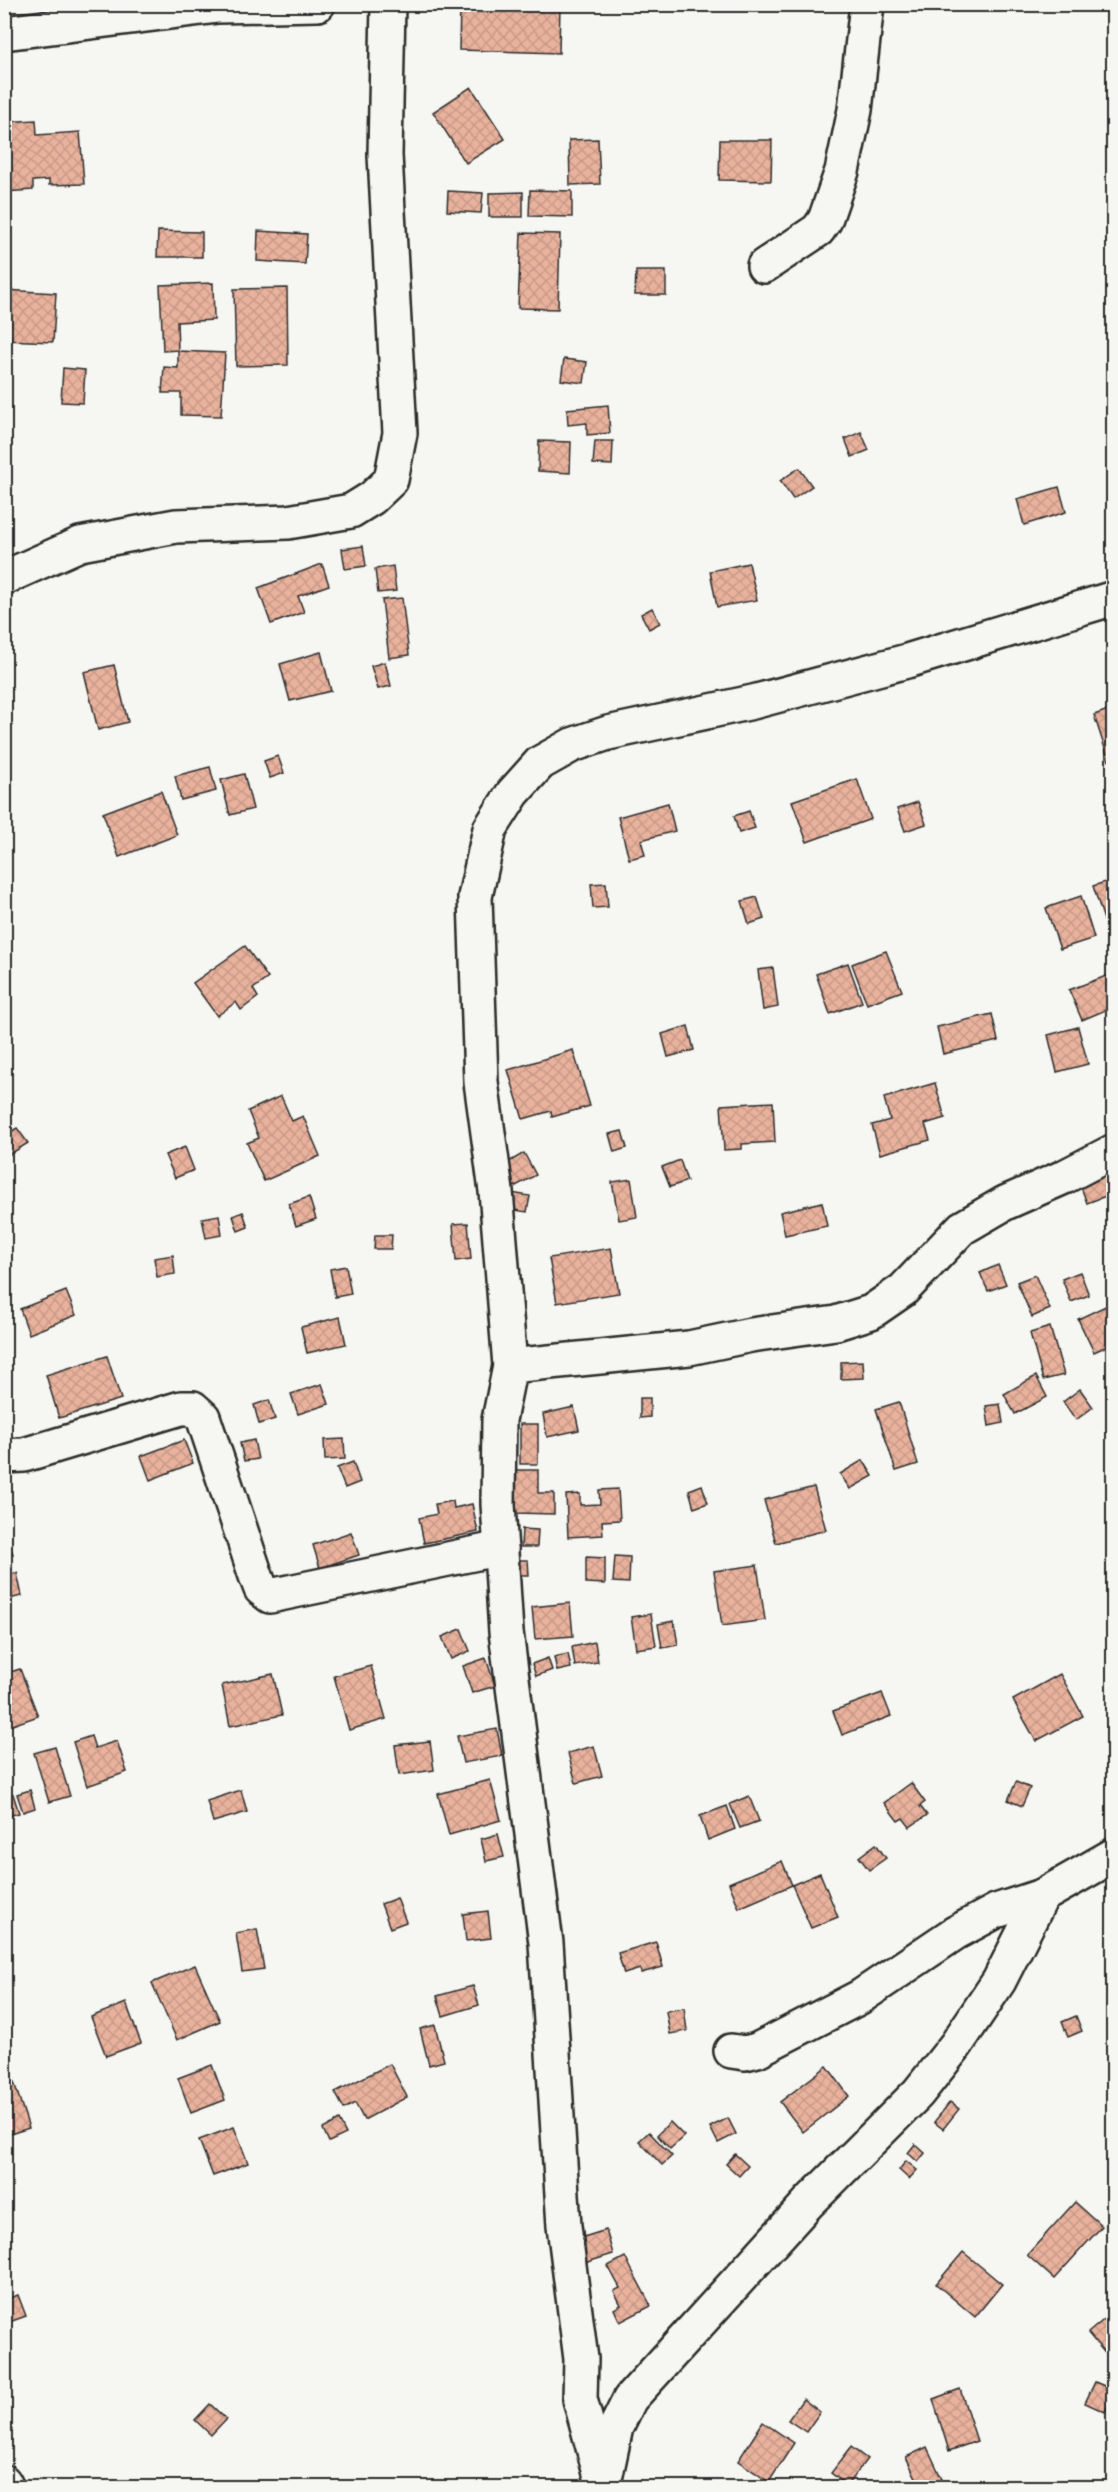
<svg xmlns="http://www.w3.org/2000/svg" width="1118" height="2492" viewBox="0 0 1118 2492" font-family="Itim,sans-serif">
  <style>
    .building { fill: url(#building-cross-hatch); stroke: #2b2b2b; stroke-width: 1.5 }
    .lines { fill: none; stroke-linecap: round; stroke-linejoin: round }
    .minor-casing { stroke: #2b2b2b; stroke-width: 38 }
    .minor { stroke: #f6f6f2; stroke-width: 33 }
  </style>
  <defs>
    <pattern id="building-cross-hatch" width="8" height="8" patternUnits="userSpaceOnUse" patternTransform="scale(1.5)"><rect width="8" height="8" fill="#e9b29d"/><path d="M0 0l8 8M0 8l8-8" fill="none" stroke="#c89987"/></pattern>
  </defs>
  <rect width="100%" height="100%" fill="#f6f6f2"/>
  <filter id="ink" filterUnits="userSpaceOnUse"><feTurbulence type="fractalNoise" baseFrequency=".0167" numOctaves="2"/><feDisplacementMap in="SourceGraphic" scale="12" xChannelSelector="R" yChannelSelector="G"/><feConvolveMatrix kernelMatrix="1 2 1 2 8 2 1 2 1" color-interpolation-filters="sRGB"/></filter>
  <g filter="url(#ink)">
    <g class="building">
      <polygon points="460,4 560,4 559,53 459,50"/>
      <polygon points="471,87 505,139 466,163 433,112"/>
      <polygon points="36,120 37,135 80,132 84,184 49,185 49,180 33,181 33,190 4,192 4,122"/>
      <polygon points="598,139 600,184 570,185 569,140"/>
      <polygon points="720,140 772,140 771,181 719,180"/>
      <polygon points="530,190 572,191 572,217 529,216"/>
      <polygon points="448,191 483,193 481,213 447,211"/>
      <polygon points="523,192 523,217 489,217 489,193"/>
      <polygon points="158,231 202,232 202,257 157,257"/>
      <polygon points="258,231 307,234 305,264 257,261"/>
      <polygon points="521,233 560,234 558,309 518,308"/>
      <polygon points="636,271 666,271 666,295 635,295"/>
      <polygon points="213,283 214,320 177,322 178,350 163,351 160,285"/>
      <polygon points="287,288 288,365 236,366 234,289"/>
      <polygon points="4,290 56,293 53,342 4,340"/>
      <polygon points="178,351 225,353 221,416 181,415 181,393 162,393 164,367 178,368"/>
      <polygon points="564,359 587,362 584,383 561,380"/>
      <polygon points="63,368 85,370 83,403 61,402"/>
      <polygon points="608,405 610,433 587,435 587,423 568,425 567,409"/>
      <polygon points="861,432 869,450 852,457 845,439"/>
      <polygon points="539,441 571,442 570,473 538,471"/>
      <polygon points="595,441 613,441 612,465 593,464"/>
      <polygon points="799,468 812,486 793,499 780,481"/>
      <polygon points="1059,487 1066,512 1024,525 1017,499"/>
      <polygon points="363,546 366,566 345,569 342,549"/>
      <polygon points="749,563 757,600 717,607 710,571"/>
      <polygon points="322,564 329,585 298,596 304,612 271,624 258,588"/>
      <polygon points="393,566 396,591 378,593 375,569"/>
      <polygon points="402,598 409,655 389,658 382,600"/>
      <polygon points="652,608 660,623 649,629 641,614"/>
      <polygon points="321,652 331,691 290,701 280,664"/>
      <polygon points="385,662 391,686 378,689 371,666"/>
      <polygon points="114,665 128,722 98,730 84,672"/>
      <polygon points="1114,708 1114,760 1109,761 1094,715"/>
      <polygon points="278,756 284,773 270,778 264,761"/>
      <polygon points="210,767 216,791 181,800 175,776"/>
      <polygon points="244,774 253,809 230,815 221,780"/>
      <polygon points="857,779 871,819 807,842 792,801"/>
      <polygon points="161,791 177,835 119,857 103,813"/>
      <polygon points="918,802 926,824 905,831 897,809"/>
      <polygon points="668,803 675,831 641,840 645,855 629,859 618,817"/>
      <polygon points="749,811 755,828 739,833 734,816"/>
      <polygon points="1114,879 1114,923 1106,926 1093,886"/>
      <polygon points="606,883 608,907 593,908 591,884"/>
      <polygon points="1081,896 1094,938 1060,949 1046,908"/>
      <polygon points="757,897 764,919 749,924 742,901"/>
      <polygon points="245,946 268,978 253,989 258,997 241,1010 236,1002 217,1016 193,983"/>
      <polygon points="886,951 902,991 867,1004 852,964"/>
      <polygon points="848,963 862,1002 830,1014 816,974"/>
      <polygon points="773,968 778,1007 763,1010 758,970"/>
      <polygon points="1114,973 1114,1018 1108,1009 1082,1020 1069,990"/>
      <polygon points="992,1014 998,1041 943,1054 937,1027"/>
      <polygon points="688,1026 694,1050 668,1057 662,1034"/>
      <polygon points="1078,1027 1088,1064 1057,1072 1048,1035"/>
      <polygon points="573,1050 590,1106 552,1117 551,1111 523,1119 508,1070"/>
      <polygon points="935,1083 945,1118 925,1124 930,1140 880,1154 872,1125 890,1120 884,1098"/>
      <polygon points="281,1096 292,1121 303,1116 320,1156 264,1181 247,1143 259,1138 248,1111"/>
      <polygon points="773,1102 775,1142 742,1144 742,1149 724,1150 721,1105"/>
      <polygon points="17,1128 28,1143 4,1158 4,1136"/>
      <polygon points="622,1131 627,1148 614,1152 609,1134"/>
      <polygon points="185,1147 194,1170 175,1178 165,1155"/>
      <polygon points="524,1153 536,1175 514,1187 502,1166"/>
      <polygon points="680,1160 687,1181 670,1187 662,1167"/>
      <polygon points="1114,1169 1114,1193 1087,1203 1079,1182"/>
      <polygon points="631,1179 637,1217 619,1220 612,1182"/>
      <polygon points="511,1193 530,1196 527,1212 508,1209"/>
      <polygon points="309,1197 316,1219 296,1226 289,1204"/>
      <polygon points="822,1202 827,1226 785,1235 780,1212"/>
      <polygon points="243,1212 248,1227 238,1231 233,1216"/>
      <polygon points="219,1215 222,1235 206,1238 202,1218"/>
      <polygon points="468,1223 471,1259 456,1261 453,1224"/>
      <polygon points="375,1235 392,1235 391,1249 374,1249"/>
      <polygon points="611,1248 619,1293 557,1303 549,1258"/>
      <polygon points="173,1255 175,1274 157,1277 154,1258"/>
      <polygon points="998,1265 1006,1284 988,1291 980,1273"/>
      <polygon points="346,1266 351,1294 335,1297 330,1269"/>
      <polygon points="1080,1272 1089,1295 1071,1302 1062,1279"/>
      <polygon points="1035,1275 1050,1309 1032,1317 1017,1282"/>
      <polygon points="66,1291 76,1315 29,1334 20,1309"/>
      <polygon points="1114,1302 1114,1343 1094,1352 1078,1319"/>
      <polygon points="340,1317 346,1344 307,1353 301,1327"/>
      <polygon points="1050,1327 1064,1375 1043,1380 1030,1333"/>
      <polygon points="107,1356 121,1399 59,1418 46,1375"/>
      <polygon points="863,1361 864,1378 841,1379 841,1362"/>
      <polygon points="1036,1376 1047,1397 1015,1414 1004,1394"/>
      <polygon points="322,1384 329,1404 298,1414 291,1394"/>
      <polygon points="1080,1389 1093,1407 1076,1420 1063,1402"/>
      <polygon points="640,1398 650,1398 650,1417 640,1418"/>
      <polygon points="269,1400 275,1419 259,1424 254,1405"/>
      <polygon points="899,1402 918,1464 896,1471 876,1409"/>
      <polygon points="1000,1404 1003,1423 989,1426 986,1406"/>
      <polygon points="574,1407 579,1430 547,1437 543,1414"/>
      <rect x="520" y="1424" width="18" height="40"/>
      <polygon points="344,1439 345,1459 325,1460 324,1440"/>
      <polygon points="184,1440 193,1463 150,1480 141,1456"/>
      <polygon points="254,1440 258,1459 244,1461 240,1443"/>
      <polygon points="863,1460 873,1476 850,1489 840,1474"/>
      <polygon points="353,1462 360,1482 345,1488 337,1468"/>
      <polygon points="515,1470 538,1470 538,1493 554,1493 554,1514 515,1513"/>
      <polygon points="702,1485 708,1503 694,1508 689,1490"/>
      <polygon points="814,1487 826,1530 776,1543 764,1500"/>
      <polygon points="618,1489 620,1520 602,1521 603,1535 568,1537 566,1495 580,1494 580,1505 600,1504 599,1490"/>
      <polygon points="453,1501 454,1508 472,1504 478,1532 424,1543 419,1518 437,1514 435,1504"/>
      <polygon points="522,1529 538,1530 537,1547 521,1547"/>
      <polygon points="4,1531 13,1554 4,1557"/>
      <polygon points="351,1532 359,1555 320,1568 313,1545"/>
      <polygon points="615,1556 630,1557 629,1583 613,1582"/>
      <polygon points="586,1557 605,1558 605,1584 586,1583"/>
      <polygon points="517,1560 528,1560 529,1575 518,1575"/>
      <polygon points="757,1565 765,1620 722,1626 714,1571"/>
      <polygon points="17,1573 22,1596 4,1600 4,1576"/>
      <polygon points="570,1603 573,1636 535,1639 532,1607"/>
      <polygon points="651,1614 656,1646 636,1649 631,1617"/>
      <polygon points="674,1621 678,1645 662,1648 658,1624"/>
      <polygon points="461,1629 470,1651 451,1659 442,1637"/>
      <polygon points="595,1642 598,1662 575,1666 572,1647"/>
      <polygon points="568,1654 571,1668 557,1671 554,1657"/>
      <polygon points="486,1658 495,1686 472,1693 463,1666"/>
      <polygon points="548,1658 552,1670 536,1676 532,1664"/>
      <polygon points="371,1666 386,1719 349,1730 334,1676"/>
      <polygon points="20,1669 38,1716 4,1728 4,1674"/>
      <polygon points="273,1674 282,1715 230,1726 222,1685"/>
      <polygon points="1060,1674 1083,1716 1036,1741 1013,1700"/>
      <polygon points="882,1693 891,1716 842,1735 833,1711"/>
      <polygon points="497,1729 502,1756 463,1763 457,1736"/>
      <polygon points="91,1736 95,1748 117,1741 127,1772 87,1786 73,1742"/>
      <polygon points="430,1741 434,1770 399,1775 395,1745"/>
      <polygon points="594,1746 602,1776 576,1783 568,1753"/>
      <polygon points="55,1747 70,1796 49,1802 34,1753"/>
      <polygon points="490,1780 501,1820 449,1835 438,1794"/>
      <polygon points="1016,1782 1030,1788 1022,1806 1008,1800"/>
      <polygon points="911,1783 925,1802 920,1806 927,1815 910,1827 903,1818 898,1821 884,1803"/>
      <polygon points="30,1790 35,1808 23,1812 17,1794"/>
      <polygon points="241,1790 247,1812 213,1822 207,1801"/>
      <polygon points="13,1794 19,1813 5,1817 4,1796"/>
      <polygon points="749,1796 759,1821 740,1828 730,1804"/>
      <polygon points="727,1806 735,1829 708,1840 700,1816"/>
      <polygon points="498,1834 504,1857 486,1861 481,1839"/>
      <polygon points="876,1844 886,1858 869,1870 859,1857"/>
      <polygon points="782,1861 792,1885 739,1908 729,1883"/>
      <polygon points="820,1873 838,1917 811,1928 792,1885"/>
      <polygon points="397,1898 406,1922 390,1928 381,1904"/>
      <polygon points="488,1911 491,1938 466,1941 463,1914"/>
      <polygon points="257,1929 264,1969 242,1972 236,1933"/>
      <polygon points="656,1942 663,1967 641,1973 640,1969 624,1974 618,1953"/>
      <polygon points="195,1965 220,2021 177,2040 152,1983"/>
      <polygon points="473,1986 479,2005 443,2016 437,1996"/>
      <polygon points="126,2003 141,2043 106,2056 91,2017"/>
      <polygon points="684,2008 687,2031 670,2034 666,2011"/>
      <polygon points="1076,2016 1082,2031 1068,2037 1062,2022"/>
      <polygon points="435,2025 444,2061 429,2065 420,2029"/>
      <polygon points="7,2061 29,2128 4,2136 4,2062"/>
      <polygon points="390,2064 407,2097 364,2120 355,2103 344,2109 335,2092"/>
      <polygon points="212,2065 225,2100 191,2113 178,2078"/>
      <polygon points="827,2066 849,2096 803,2132 780,2102"/>
      <polygon points="950,2102 959,2109 943,2129 934,2122"/>
      <polygon points="728,2118 736,2134 718,2143 710,2127"/>
      <polygon points="339,2120 346,2134 329,2142 323,2129"/>
      <polygon points="670,2122 684,2136 670,2149 657,2135"/>
      <polygon points="234,2127 248,2163 213,2176 199,2140"/>
      <polygon points="649,2132 672,2156 662,2165 639,2141"/>
      <polygon points="915,2144 925,2153 918,2162 908,2153"/>
      <polygon points="735,2154 748,2166 739,2176 726,2164"/>
      <polygon points="906,2161 917,2170 909,2179 899,2170"/>
      <polygon points="1075,2202 1102,2226 1054,2279 1027,2255"/>
      <polygon points="606,2230 613,2254 578,2265 571,2241"/>
      <polygon points="963,2252 1002,2284 975,2317 936,2284"/>
      <polygon points="625,2257 651,2306 620,2322 614,2309 621,2305 614,2291 620,2288 608,2266"/>
      <polygon points="18,2295 26,2316 4,2324 4,2300"/>
      <polygon points="1108,2316 1114,2322 1114,2364 1088,2333"/>
      <polygon points="1095,2382 1114,2390 1105,2412 1085,2403"/>
      <polygon points="960,2389 977,2441 949,2451 933,2399"/>
      <polygon points="803,2399 820,2412 806,2432 788,2420"/>
      <polygon points="210,2404 226,2419 211,2435 195,2420"/>
      <polygon points="763,2422 794,2443 769,2482 738,2461"/>
      <polygon points="851,2447 867,2459 847,2485 831,2473"/>
      <polygon points="927,2447 946,2488 921,2488 906,2457"/>
    </g>
    <g class="lines">
      <defs>
        <g id="minor">
          <polyline points="4,33 218,6 318,4"/>
          <polyline points="764,266 818,230 825,220 842,171 855,110 867,4"/>
          <polyline points="4,578 80,544 176,526 288,522 351,511 372,498 391,480 400,433 385,155 388,4"/>
          <polyline points="510,1366 496,1191 481,1082 475,897 490,829 513,793 540,763 572,745 608,733 753,702 907,661 1114,598"/>
          <polyline points="4,1456 24,1455 181,1408 193,1408 203,1417 256,1576 261,1589 270,1596 501,1548"/>
          <polyline points="731,2051 745,2053 757,2050 860,1997 955,1933 996,1911 1042,1896 1114,1855"/>
          <polyline points="605,2479 616,2427 630,2399 809,2202 918,2093 956,2045 999,1981 1042,1896"/>
          <polyline points="4,2482 7,2488"/>
          <polyline points="604,2488 580,2399 581,2359 564,2226 546,1943 506,1632 498,1504 499,1420 510,1366 689,1348 751,1335 836,1323 871,1312 903,1290 962,1228 1005,1203 1064,1177 1114,1151"/>
        </g>
      </defs>
      <use href="#minor" class="minor-casing"/>
      <use href="#minor" class="minor"/>
    </g>
  </g>
  <rect width="1118" height="2492" fill="none" stroke="#f6f6f2" stroke-width="24"/>
  <rect x="12" y="12" width="1094" height="2468" fill="none" stroke="#2b2b2b" stroke-width="2" filter="url(#ink)"/>
</svg>
